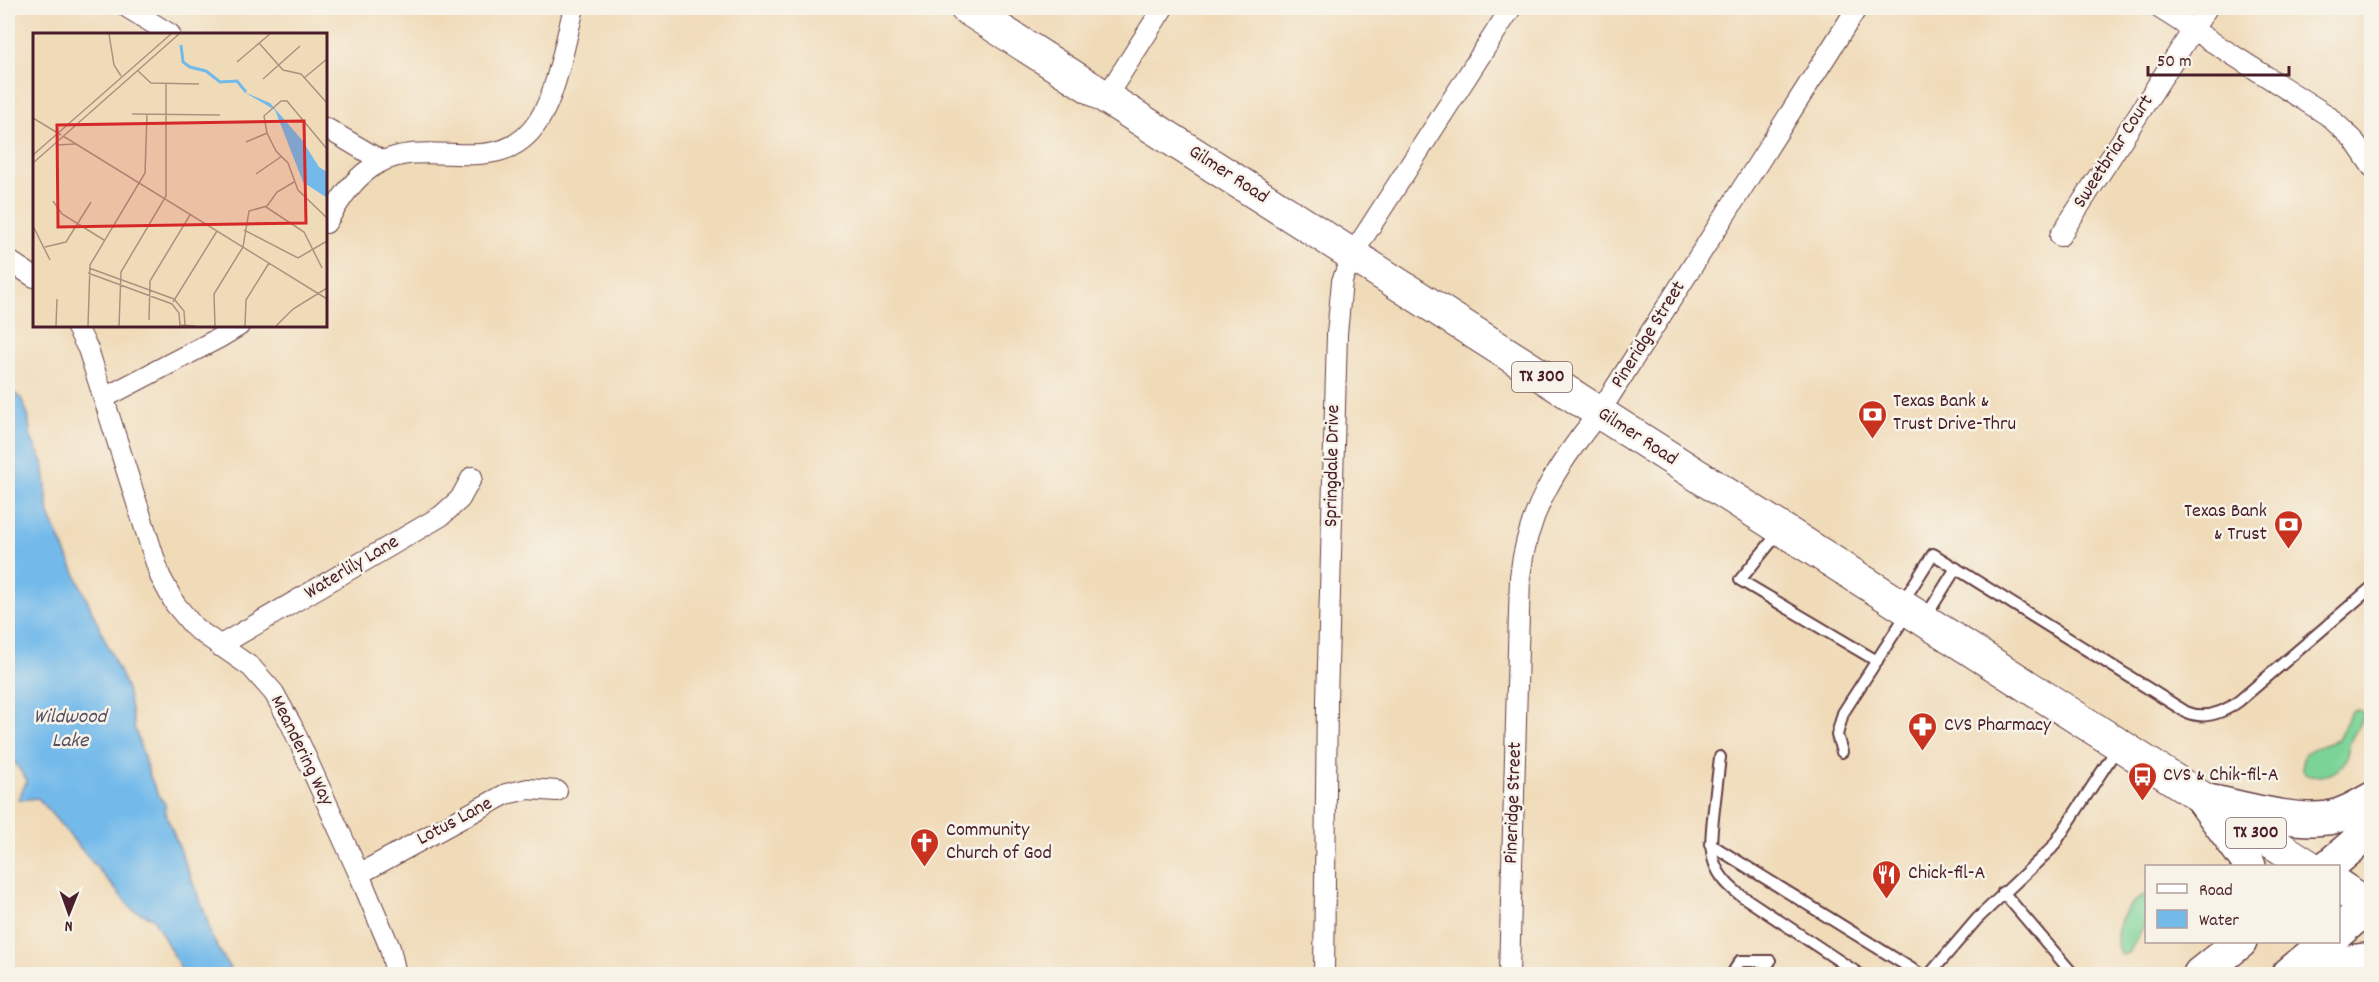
<svg xmlns="http://www.w3.org/2000/svg" width="2379" height="982" viewBox="0 0 2379 982" font-family="Dekko,sans-serif">
  <style>
    .green { fill: #7bd398; stroke: #627962; stroke-width: 1.5 }
    .water { fill: #73baea; stroke: #5e6c8a; stroke-width: 1.5 }
    .lines { fill: none; stroke-linecap: round; stroke-linejoin: round }
    .service-casing { stroke: #633b40; stroke-width: 14 }
    .minor-casing { stroke: #633b40; stroke-width: 22 }
    .primary-casing { stroke: #633b40; stroke-width: 34 }
    .trunk-casing { stroke: #633b40; stroke-width: 36 }
    .service { stroke: #fff; stroke-width: 10 }
    .minor { stroke: #fff; stroke-width: 20 }
    .primary { stroke: #fff; stroke-width: 32 }
    .trunk { stroke: #fff; stroke-width: 33 }
    .labels { text-anchor: middle; dominant-baseline: central; stroke-width: 5; stroke-linejoin: round; paint-order: stroke }
    .shield { fill: #f7f3e8; stroke: #7e5f64; stroke-width: 1.5 }
    .shield-label { font-size: 18px; font-weight: bold; fill: #4a1f2b }
    .street-label { font-size: 20px; fill: #4a1f2b; stroke: #f7f3e8 }
    .poi-label { font-size: 20px; fill: #4a1f2b; stroke: #f7f3e8; text-anchor: start }
    .water-label { font-size: 21px; font-style: italic; fill: #564e64; stroke: #f7f3e8 }
    .inset-river { fill: none; stroke: #73baea; stroke-width: 3 }
    .inset-road { fill: none; stroke: #ae9080; stroke-width: 1.5 }
    .view { fill: #d62828; fill-opacity: 0.15; stroke: #d62828; stroke-width: 3 }
    .inset-edge { fill: none; stroke: #4a1f2b; stroke-width: 3 }
  </style>
  <rect width="100%" height="100%" fill="#f7f3e8"/>
  <filter id="ink" filterUnits="userSpaceOnUse"><feTurbulence type="fractalNoise" baseFrequency=".0167" numOctaves="2"/><feDisplacementMap in="SourceGraphic" scale="12" xChannelSelector="R" yChannelSelector="G"/><feConvolveMatrix kernelMatrix="1 2 1 2 8 2 1 2 1" color-interpolation-filters="sRGB"/></filter>
  <filter id="wash" filterUnits="userSpaceOnUse"><feTurbulence type="fractalNoise" baseFrequency=".008" numOctaves="4" result="noise"/><feDisplacementMap in="SourceGraphic" scale="24" xChannelSelector="R" yChannelSelector="G"/><feGaussianBlur stdDeviation="1.35" result="paint"/><feColorMatrix in="noise" values="0 0 0 0 0 0 0 0 0 0 0 0 0 0 0 0 0 1.4 0 .05"/><feComposite in="paint" operator="in"/></filter>
  <g filter="url(#wash)">
    <rect width="100%" height="100%" fill="#f0dbb9"/>
    <g class="green">
      <path d="M 2357,710 L 2363,712 C 2364,723 2356,728 2352,738 C 2348,745 2348,754 2345,761 C 2339,774 2319,779 2307,775 L 2302,769 C 2300,745 2322,748 2338,740 L 2351,712 Z"/>
      <path d="M 2146,895 L 2146,922 L 2129,953 L 2123,955 L 2119,953 C 2112,929 2124,904 2146,895 Z"/>
    </g>
    <polygon class="water" points="8,389 21,398 28,415 31,438 43,462 49,515 127,689 134,726 149,774 158,795 165,804 165,812 206,916 211,936 233,974 184,974 153,918 133,910 38,798 18,800 27,780 8,753"/>
  </g>
  <g filter="url(#ink)">
    <g class="lines">
      <defs>
        <g id="service">
          <polyline points="1780,531 1740,580 1877,661"/>
          <path d="M 1902,603 L 1933,554 L 2186,712 C 2205,720 2223,713 2239,701 L 2372,587"/>
          <polyline points="1925,618 1956,568"/>
          <polyline points="1842,752 1837,735 1843,713 1908,612"/>
          <path d="M 1720,757 C 1718,774 1716,792 1714,809 C 1710,846 1706,869 1739,894 L 1859,974"/>
          <polyline points="1710,844 1920,974"/>
          <polyline points="2003,892 2073,974"/>
          <polyline points="1732,974 1740,961 1770,961"/>
          <polyline points="1762,974 1770,961"/>
          <polyline points="1930,974 1977,919 2052,848 2118,747"/>
        </g>
        <g id="minor">
          <polyline points="128,8 170,34"/>
          <polyline points="2159,8 2327,115 2353,139 2372,167"/>
          <polyline points="1106,97 1163,8"/>
          <polyline points="326,128 382,161"/>
          <path d="M 326,223 C 340,200 354,176 379,163 C 432,135 501,182 539,120 C 557,92 565,41 574,8"/>
          <polyline points="2060,236 2207,8"/>
          <polyline points="8,260 34,277"/>
          <polyline points="76,326 88,349 160,576 175,604 195,628 251,667 274,693 291,724 359,874 390,948 396,974"/>
          <polyline points="104,398 219,338 239,326"/>
          <polyline points="219,646 441,516 460,499 472,477"/>
          <polyline points="359,874 506,794 528,789 557,791"/>
          <polyline points="1324,974 1327,701 1337,334 1342,281 1352,255 1511,8"/>
          <path d="M 1509,974 L 1520,577 C 1527,510 1558,464 1599,413 L 1857,8"/>
        </g>
        <polyline id="primary" points="966,8 2309,866"/>
        <g id="trunk">
          <path d="M 2203,800 C 2241,807 2290,823 2328,818 C 2344,815 2358,807 2372,799"/>
          <polyline points="2203,800 2246,859 2249,866"/>
          <polyline points="2329,866 2372,829"/>
          <polyline points="2338,886 2372,908"/>
          <polyline points="2338,932 2372,903"/>
          <polyline points="2200,974 2240,942"/>
          <polyline points="2289,974 2327,942"/>
          <polyline points="2323,974 2348,962 2372,959"/>
        </g>
      </defs>
      <use href="#service" class="service-casing"/>
      <use href="#minor" class="minor-casing"/>
      <use href="#primary" class="primary-casing"/>
      <use href="#trunk" class="trunk-casing"/>
      <use href="#service" class="service"/>
      <use href="#minor" class="minor"/>
      <use href="#primary" class="primary"/>
      <use href="#trunk" class="trunk"/>
    </g>
  </g>
  <defs>
    <symbol id="bank-pin" viewBox="-11 -11 22 30"><path d="M0 17L-7.5 6A9.5 9.5 0 1 1 7.5 6Z" fill="#c8321e" stroke="#f7f3e8"/><path d="M-6-4H6V4H-6ZM0-2.3a2.3 2.3 0 1 0 0 4.6a2.3 2.3 0 1 0 0-4.6Z" fill="#fff"/></symbol>
    <symbol id="pharmacy-pin" viewBox="-11 -11 22 30"><path d="M0 17L-7.5 6A9.5 9.5 0 1 1 7.5 6Z" fill="#c8321e" stroke="#f7f3e8"/><path d="M-2-6h4v4h4v4h-4v4h-4v-4h-4v-4h4Z" fill="#fff"/></symbol>
    <symbol id="bus-pin" viewBox="-11 -11 22 30"><path d="M0 17L-7.5 6A9.5 9.5 0 1 1 7.5 6Z" fill="#c8321e" stroke="#f7f3e8"/><path d="M-5-6H5V4H4V6H2V4H-2V6H-4V4H-5ZM-3.5-4V0h7V-4ZM-3.5 1.2v1.5H-2V1.2ZM2 1.2v1.5H3.5V1.2Z" fill="#fff"/></symbol>
    <symbol id="church-pin" viewBox="-11 -11 22 30"><path d="M0 17L-7.5 6A9.5 9.5 0 1 1 7.5 6Z" fill="#c8321e" stroke="#f7f3e8"/><path d="M-1.2-6h2.4v3.5h3.3v2.4h-3.3V6h-2.4V-.1h-3.3v-2.4h3.3Z" fill="#fff"/></symbol>
    <symbol id="restaurant-pin" viewBox="-11 -11 22 30"><path d="M0 17L-7.5 6A9.5 9.5 0 1 1 7.5 6Z" fill="#c8321e" stroke="#f7f3e8"/><path d="M-5-6h1v4h1v-4h1v4h1v-4h1v5L-1.5 .5V6h-2V.5L-5-1ZM5-6V6H3V1.5H1.5Q1.5-4 5-6Z" fill="#fff"/></symbol>
  </defs>
  <g fill-rule="evenodd">
    <use href="#bank-pin" x="1856" y="398" width="33" height="45"/>
    <use href="#bank-pin" x="2272" y="508" width="33" height="45"/>
    <use href="#pharmacy-pin" x="1906" y="710" width="33" height="45"/>
    <use href="#bus-pin" x="2126" y="760" width="33" height="45"/>
    <use href="#church-pin" x="908" y="826" width="33" height="45"/>
    <use href="#restaurant-pin" x="1870" y="858" width="33" height="45"/>
  </g>
  <g class="labels">
    <g class="shield">
      <rect x="1512" y="362" width="60" height="30" rx="4.5"/>
      <rect x="2226" y="818" width="60" height="30" rx="4.5"/>
    </g>
    <g class="shield-label">
      <text x="1542" y="377">TX 300</text>
      <text x="2256" y="833">TX 300</text>
    </g>
    <g class="street-label">
      <text transform="translate(2114 152) rotate(-57)">Sweetbriar Court</text>
      <text transform="translate(1228 175) rotate(33)">Gilmer Road</text>
      <text transform="translate(1649 335) rotate(-58)">Pineridge Street</text>
      <text transform="translate(1637 437) rotate(33)">Gilmer Road</text>
      <text transform="translate(1333 466) rotate(-89)">Springdale Drive</text>
      <text transform="translate(352 568) rotate(-31)">Waterlily Lane</text>
      <text transform="translate(301 751) rotate(64)">Meandering Way</text>
      <text transform="translate(1514 803) rotate(-88)">Pineridge Street</text>
      <text transform="translate(455 822) rotate(-28)">Lotus Lane</text>
    </g>
    <g class="poi-label">
      <text x="1893" y="402">Texas Bank &amp;<tspan x="1893" dy="23">Trust Drive-Thru</tspan></text>
      <text x="2267" y="512" text-anchor="end">Texas Bank<tspan x="2267" dy="23">&amp; Trust</tspan></text>
      <text x="1944" y="726">CVS Pharmacy</text>
      <text x="2163" y="776">CVS &amp; Chik-fil-A</text>
      <text x="946" y="831">Community<tspan x="946" dy="23">Church of God</tspan></text>
      <text x="1908" y="874">Chick-fil-A</text>
    </g>
    <g class="water-label">
      <text x="70" y="718">Wildwood<tspan x="70" dy="24">Lake</tspan></text>
    </g>
  </g>
  <g transform="translate(33 33)">
    <rect width="294" height="294" fill="#f0dbb9"/>
    <path d="M 211,59 L 237,70 L 269,107 L 286,134 L 294,139 L 294,165 L 270,149 L 242,77 Z" fill="#73baea"/>
    <path class="inset-river" d="M 148,12 L 150,29 L 157,34 L 173,38 L 187,49 L 204,48 L 213,59"/>
    <path class="inset-road" d="M 76,1 L 81,32 L 88,43M 226,10 L 250,37 L 268,41 L 294,70M 204,29 L 237,1M 104,37 L 118,50 L 166,51M 271,45 L 294,26M 230,46 L 267,13M 99,81 L 187,82M 0,85 L 28,102M 30,103 L 294,266M 213,109 L 234,100M 24,112 L 42,111M 294,116 L 254,68 L 248,68 L 231,83 L 234,100 L 243,118 L 255,130 L 265,157 L 294,185M 0,122 L 138,1M 0,130 L 146,1M 223,141 L 249,123M 20,168 L 29,181 L 71,207M 233,174 L 271,199 L 289,235M 0,193 L 17,227M 211,197 L 265,225 L 294,208M 12,214 L 33,209 L 58,169M 56,235 L 141,266 L 151,278 L 152,292M 55,240 L 139,271 L 146,280 L 147,292 L 162,293M 140,269 L 184,198M 116,287 L 117,248 L 157,182M 23,293 L 24,266M 55,293 L 57,232 L 112,140 L 114,81M 86,293 L 88,239 L 133,163 L 133,51M 182,293 L 181,261 L 210,214 L 216,178 L 234,173 L 244,159 L 261,149M 212,293 L 213,267 L 236,230M 243,293 L 260,276 L 294,255"/>
    <path class="view" d="M 271,88 L 273,190 L 25,194 L 24,92 Z"/>
    <rect width="294" height="294" class="inset-edge"/>
  </g>
  <rect width="2379" height="982" fill="none" stroke="#f7f3e8" stroke-width="30"/>
  <rect x="2145" y="865" width="195" height="78" fill="#f7f3e8" stroke="#b29e9c" stroke-width="1.5"/>
  <rect x="2157" y="884" width="30" height="9" fill="#ffffff" stroke="#b29e9c" stroke-width="1.5"/>
  <text x="2199" y="895" font-size="18" fill="#4a1f2b">Road</text>
  <rect x="2157" y="910" width="30" height="18" fill="#73baea" stroke="#b29e9c" stroke-width="1.5"/>
  <text x="2199" y="925" font-size="18" fill="#4a1f2b">Water</text>
  <g transform="translate(69 913) rotate(181)" stroke="#f7f3e8" stroke-width="4.5" paint-order="stroke">
  <path d="M0-4.5L10 22L0 15L-10 22Z" fill="#4a1f2b"/>
  <text y="-9" font-size="16" font-weight="bold" text-anchor="middle" fill="#4a1f2b">N</text>
  </g>
  <path d="M2148 66v9h141v-9" fill="none" stroke="#4a1f2b" stroke-width="3"/>
  <text x="2157" y="66" font-size="18" fill="#4a1f2b" stroke="#f7f3e8" stroke-width="4.5" paint-order="stroke">50 m</text>
</svg>
